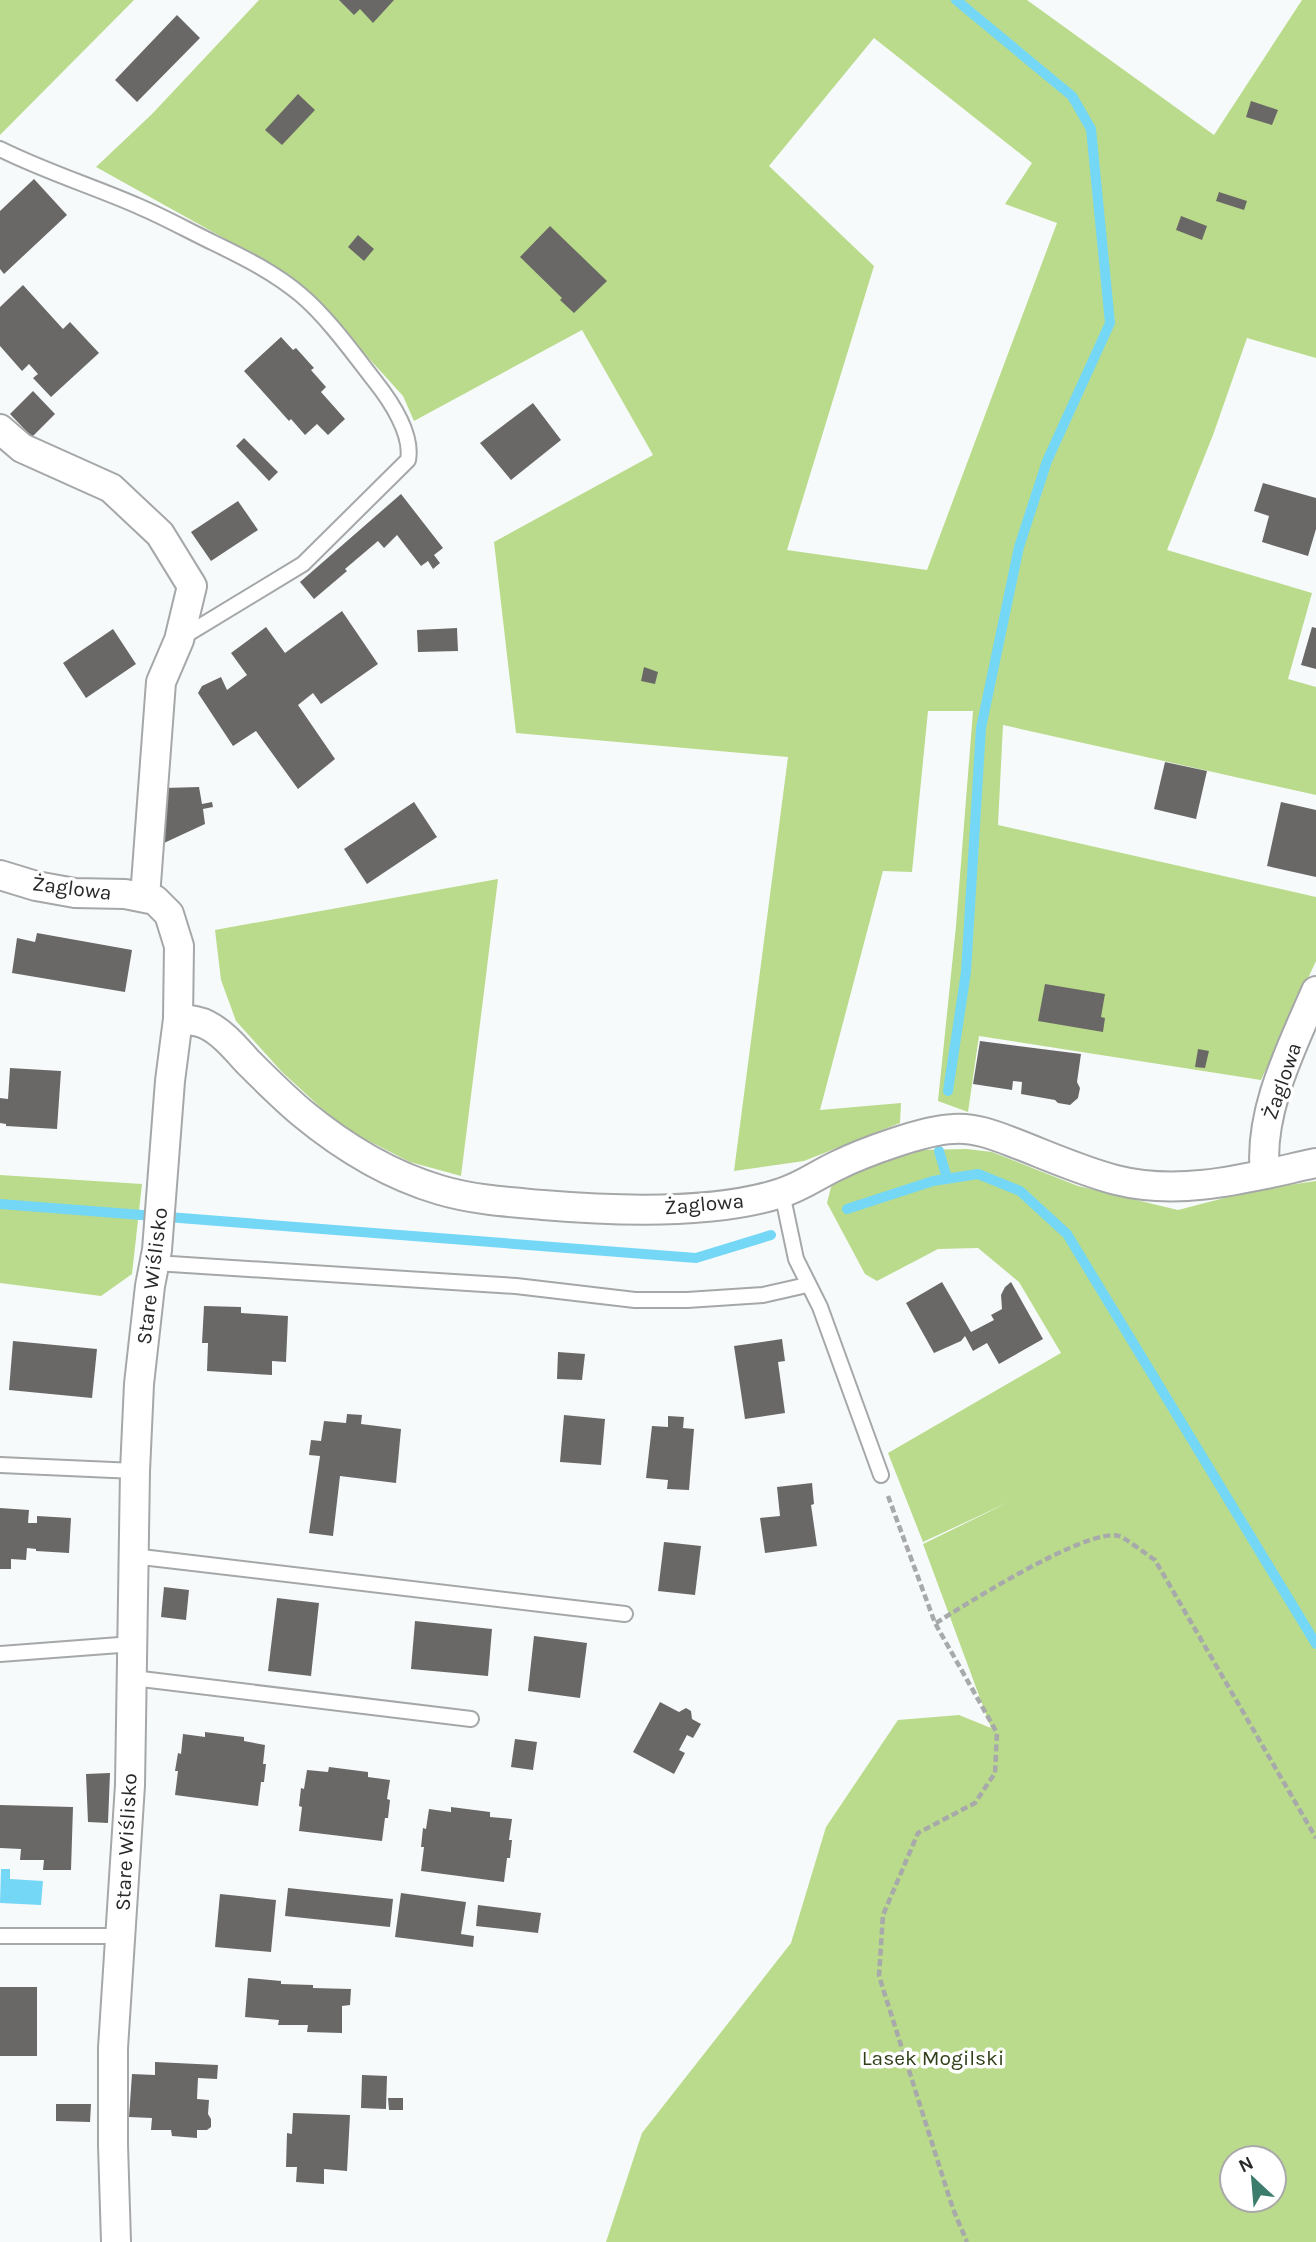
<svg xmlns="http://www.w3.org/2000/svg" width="1316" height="2242" viewBox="0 0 1316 2242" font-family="Karla,sans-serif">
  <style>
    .green { fill: #badb8b; fill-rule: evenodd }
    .water { fill: #75d7f6 }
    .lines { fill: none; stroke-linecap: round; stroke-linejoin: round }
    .stream { stroke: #75d7f6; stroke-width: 10 }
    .building { fill: #6a6867 }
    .lane-casing { stroke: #a5a7a9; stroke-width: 18 }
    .street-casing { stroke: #a5a7a9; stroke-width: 32 }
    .path { stroke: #a7a9aa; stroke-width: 4.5; stroke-dasharray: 7 3.5; stroke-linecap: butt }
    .lane { stroke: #fff; stroke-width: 14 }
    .street { stroke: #fff; stroke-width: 28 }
    .labels { text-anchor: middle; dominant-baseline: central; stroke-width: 7; stroke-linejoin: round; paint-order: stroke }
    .street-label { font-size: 21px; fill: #272828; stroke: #fff }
    .park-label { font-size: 21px; fill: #32411b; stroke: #fff }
  </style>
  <rect width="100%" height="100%" fill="#f7fafb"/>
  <g class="green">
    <polygon points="0,0 134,0 0,135"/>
    <path d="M 259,0 L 1027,0 L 1214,135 L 1302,0 L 1316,0 L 1316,358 L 1247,338 L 1213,435 L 1167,550 L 1312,593 L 1288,679 L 1316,687 L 1316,795 L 1003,725 L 998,825 L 1316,897 L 1316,961 L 1261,1080 L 979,1036 L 968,1112 L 938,1101 L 956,926 L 973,711 L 928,711 L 912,872 L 883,871 L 820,1110 L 901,1103 L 900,1123 L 804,1161 L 734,1171 L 788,757 L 516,733 L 494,542 L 653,455 L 582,330 L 414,421 L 403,396 L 305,288 L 247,251 L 96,167 L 152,114 ZM 874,38 L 1032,163 L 1005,204 L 1057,223 L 927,570 L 787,550 L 874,266 L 769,166 Z"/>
    <polygon points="498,879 461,1176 410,1162 343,1128 282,1072 236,1021 221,980 215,930"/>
    <path d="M 967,1149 L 992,1152 L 1078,1186 L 1178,1210 L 1255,1190 L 1316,1181 L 1316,2242 L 606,2242 L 642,2133 L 791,1943 L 826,1827 L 898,1720 L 959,1715 L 991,1728 L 923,1544 L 1011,1501 L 923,1542 L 888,1453 L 1061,1353 L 1019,1282 L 978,1248 L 938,1249 L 877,1281 L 865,1274 L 827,1203 L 831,1187 L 838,1177 L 913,1150 ZM 1232,2158 L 1274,2158 L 1274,2200 L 1232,2200 Z"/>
    <polygon points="0,1175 142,1184 132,1274 101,1296 0,1283"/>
  </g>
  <polygon class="water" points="1,1869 10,1869 10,1879 43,1881 41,1905 0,1903"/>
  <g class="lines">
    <g class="stream">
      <polyline points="948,1091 966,972 981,728 1019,547 1047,461 1110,323 1091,129 1072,96 956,0"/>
      <polyline points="939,1151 947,1178"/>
      <polyline points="0,1204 696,1258 771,1235"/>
      <polyline points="847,1209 933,1181 978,1174 1020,1191 1067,1234 1316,1644"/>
    </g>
  </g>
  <g class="building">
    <polygon points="339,0 394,0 373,23 360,9 354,15"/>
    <polygon points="177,15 200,38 137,102 115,80"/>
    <polygon points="298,94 315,110 282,145 265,130"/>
    <polygon points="1251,101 1278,110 1272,125 1246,117"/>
    <polygon points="34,179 67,215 4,274 0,269 0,211"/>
    <polygon points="1219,192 1247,201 1244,210 1216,201"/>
    <polygon points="1181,216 1207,226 1202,240 1176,230"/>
    <polygon points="550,226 607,281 574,313 560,300 562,298 520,257"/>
    <polygon points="358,235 374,249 364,261 348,247"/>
    <polygon points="23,285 63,329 70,322 99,353 51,397 33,378 38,374 29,364 22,371 0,346 0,307"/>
    <polygon points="281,337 293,350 296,348 314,368 311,370 326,387 321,392 345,419 328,435 317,424 305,435 291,419 289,421 244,371"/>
    <polygon points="33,391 55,414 32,437 10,414"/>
    <polygon points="533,403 561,440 511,480 480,443"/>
    <polygon points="244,438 278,472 269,481 236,446"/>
    <polygon points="1263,483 1316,498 1316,529 1308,556 1262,542 1269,516 1254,511"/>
    <polygon points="401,494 443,548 434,555 440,563 433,569 428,561 421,566 397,535 384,548 378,541 345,569 347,571 314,599 300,582"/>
    <polygon points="238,501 258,530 211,561 191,532"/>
    <polygon points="342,611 378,664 321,704 313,693 298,705 335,759 298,789 256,731 233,746 198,693 202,686 221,677 227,690 247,675 231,653 266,627 285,653"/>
    <polygon points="1312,627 1316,628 1316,669 1301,665"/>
    <polygon points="457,628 458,651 418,652 417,630"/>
    <polygon points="113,629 136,664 86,698 63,663"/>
    <polygon points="644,667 658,672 655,684 641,681"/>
    <polygon points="1165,762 1207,771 1196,819 1154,809"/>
    <polygon points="199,787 202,804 212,802 213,807 203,809 205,824 164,843 164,788"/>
    <polygon points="414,802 437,837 367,884 344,849"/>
    <polygon points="1281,802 1316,810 1316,877 1267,866"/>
    <polygon points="37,933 132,950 125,992 12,973 17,938 35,942"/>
    <polygon points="1045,984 1105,994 1101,1017 1105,1018 1103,1032 1038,1021"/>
    <polygon points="980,1041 1081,1054 1077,1082 1080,1088 1078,1098 1070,1105 1058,1103 1055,1100 1021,1094 1022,1082 1013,1081 1012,1090 973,1084"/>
    <polygon points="1198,1049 1209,1051 1205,1068 1195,1067"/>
    <polygon points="10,1068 61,1071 57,1129 6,1126 6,1124 0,1123 0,1098 8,1099"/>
    <polygon points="942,1282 971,1332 994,1320 991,1315 1002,1309 1001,1295 1005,1287 1011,1282 1043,1339 999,1364 987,1343 973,1351 965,1336 961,1341 934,1353 906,1303"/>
    <polygon points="204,1306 241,1307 241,1313 288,1316 286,1362 272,1361 272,1375 207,1371 208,1343 202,1343"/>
    <polygon points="782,1339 785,1361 778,1362 785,1413 745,1419 734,1346"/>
    <polygon points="13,1341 97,1349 92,1398 9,1390"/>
    <polygon points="558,1352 585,1354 582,1380 557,1379"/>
    <polygon points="347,1414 362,1415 361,1424 401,1429 396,1483 340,1476 333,1536 309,1533 320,1456 309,1455 311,1440 321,1441 324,1421 346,1423"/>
    <polygon points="564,1415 605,1419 601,1465 560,1462"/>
    <polygon points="668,1416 684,1417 683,1428 694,1429 689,1490 667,1489 668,1480 646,1478 652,1426 668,1427"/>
    <polygon points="812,1483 814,1504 811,1505 817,1546 765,1553 760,1518 780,1516 777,1487"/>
    <polygon points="0,1508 29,1510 28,1523 37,1523 37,1516 71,1518 69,1553 36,1551 36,1549 27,1548 26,1560 11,1559 11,1569 0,1569"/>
    <polygon points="664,1542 701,1546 695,1595 658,1591"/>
    <polygon points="164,1587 189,1590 186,1620 161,1617"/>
    <polygon points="277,1598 319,1603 311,1676 268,1671"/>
    <polygon points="415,1621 492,1629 488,1676 411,1669"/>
    <polygon points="534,1636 587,1643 580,1698 528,1691"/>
    <polygon points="660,1702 679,1712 686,1708 691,1711 692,1719 701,1724 693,1738 687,1735 679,1750 685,1753 674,1774 633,1752"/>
    <polygon points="205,1732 244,1737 244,1741 265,1745 263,1764 266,1764 264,1782 261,1782 258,1806 175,1795 178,1771 175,1771 178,1753 181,1754 183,1734 205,1737"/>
    <polygon points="515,1739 537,1742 533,1770 511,1767"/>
    <polygon points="329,1767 368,1772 368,1777 390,1780 387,1799 390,1800 388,1818 385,1818 382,1841 299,1831 302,1807 299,1806 301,1788 304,1789 307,1770 328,1772"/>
    <polygon points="110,1773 108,1823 88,1822 86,1774"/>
    <polygon points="0,1805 73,1807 71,1870 43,1870 44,1860 20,1860 21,1849 0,1848"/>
    <polygon points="451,1807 490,1812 490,1817 512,1819 509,1840 512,1840 510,1858 507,1858 504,1882 421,1871 424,1847 421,1847 423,1828 426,1829 429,1809 451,1812"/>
    <polygon points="288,1888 393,1899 390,1927 285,1916"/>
    <polygon points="401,1893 466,1902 461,1934 474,1936 473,1947 395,1937"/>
    <polygon points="220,1894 276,1900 271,1952 215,1947"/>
    <polygon points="478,1905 541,1913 538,1933 476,1926"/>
    <polygon points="248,1978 281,1981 281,1984 313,1985 313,1988 351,1989 350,2005 342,2006 342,2033 307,2032 308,2025 278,2025 279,2020 245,2017"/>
    <rect x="0" y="1987" width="37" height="69"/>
    <polygon points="155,2062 218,2065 217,2079 198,2078 197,2099 209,2100 208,2114 211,2119 211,2127 207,2130 197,2130 197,2138 172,2136 171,2130 151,2130 152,2118 129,2117 132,2074 155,2075"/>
    <polygon points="362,2075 387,2076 386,2109 361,2108"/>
    <polygon points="388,2098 403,2098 403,2110 389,2110"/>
    <polygon points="56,2104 91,2104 90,2122 56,2121"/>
    <polygon points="293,2113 350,2115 347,2171 324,2169 324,2184 296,2182 297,2167 286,2167 287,2133 292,2134"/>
  </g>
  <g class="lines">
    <defs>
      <g id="lane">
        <path d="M 0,149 C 44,171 92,186 138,206 C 164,217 189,231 214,243 C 245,258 275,273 301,295 C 327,317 353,353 374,380 C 390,400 413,434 408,460 L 303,564 L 181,638"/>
        <polyline points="782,1193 796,1259 820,1307 881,1475"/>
        <polyline points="155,1263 516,1286 635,1300 687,1300 763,1295 807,1285"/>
        <polyline points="0,1465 135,1471"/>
        <polyline points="133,1556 625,1614"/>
        <polyline points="0,1654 133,1644"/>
        <polyline points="133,1678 471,1719"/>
        <polyline points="0,1936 121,1936"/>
      </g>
      <g id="street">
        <polyline points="0,429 22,448 111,488 160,534 192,586 179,640 161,682 145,897"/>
        <polyline points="0,875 36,886 75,893 125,894 155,900 169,914 179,946 178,1019 170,1081 157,1250 150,1286 139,1384 135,1471 130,1785 113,2048 113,2145 116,2242"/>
        <path d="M 178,1019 C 188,1020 198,1020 207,1025 C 223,1033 236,1049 248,1062 C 266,1080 283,1097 302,1113 C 343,1147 389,1175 440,1190 C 474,1200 508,1202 543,1205 C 614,1211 714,1215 781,1193 C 801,1187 817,1175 836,1166 C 862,1153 924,1130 953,1129 C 973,1127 994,1135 1012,1142 C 1046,1155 1081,1171 1116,1180 C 1183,1197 1251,1177 1316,1163"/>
        <path d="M 1265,1174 C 1258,1112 1292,1047 1316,991"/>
      </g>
    </defs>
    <use href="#lane" class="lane-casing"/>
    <use href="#street" class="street-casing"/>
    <g class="path">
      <polyline points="888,1496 935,1623 997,1733 995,1773 975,1803 918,1833 883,1915 879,1976 953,2209 967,2242"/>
      <path d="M 936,1623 C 966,1604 1088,1527 1119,1536 C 1126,1538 1147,1555 1155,1560 L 1316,1838"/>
    </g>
    <use href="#lane" class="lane"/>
    <use href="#street" class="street"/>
  </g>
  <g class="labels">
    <g class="street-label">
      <text transform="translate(72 888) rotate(7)">Żaglowa</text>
      <text transform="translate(1282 1081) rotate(-71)">Żaglowa</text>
      <text transform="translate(704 1204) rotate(-5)">Żaglowa</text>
      <text transform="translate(152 1276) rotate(-83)">Stare Wiślisko</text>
      <text transform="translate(126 1842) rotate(-87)">Stare Wiślisko</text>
    </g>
    <g class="park-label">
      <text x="933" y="2058">Lasek Mogilski</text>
    </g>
  </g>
  <g transform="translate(1253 2179) rotate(334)"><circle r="33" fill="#ffffff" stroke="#a9a9a9" stroke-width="2"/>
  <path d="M0-5L12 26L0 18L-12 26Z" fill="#3b7c6c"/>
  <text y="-10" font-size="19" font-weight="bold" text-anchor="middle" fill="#272828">N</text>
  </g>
</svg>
